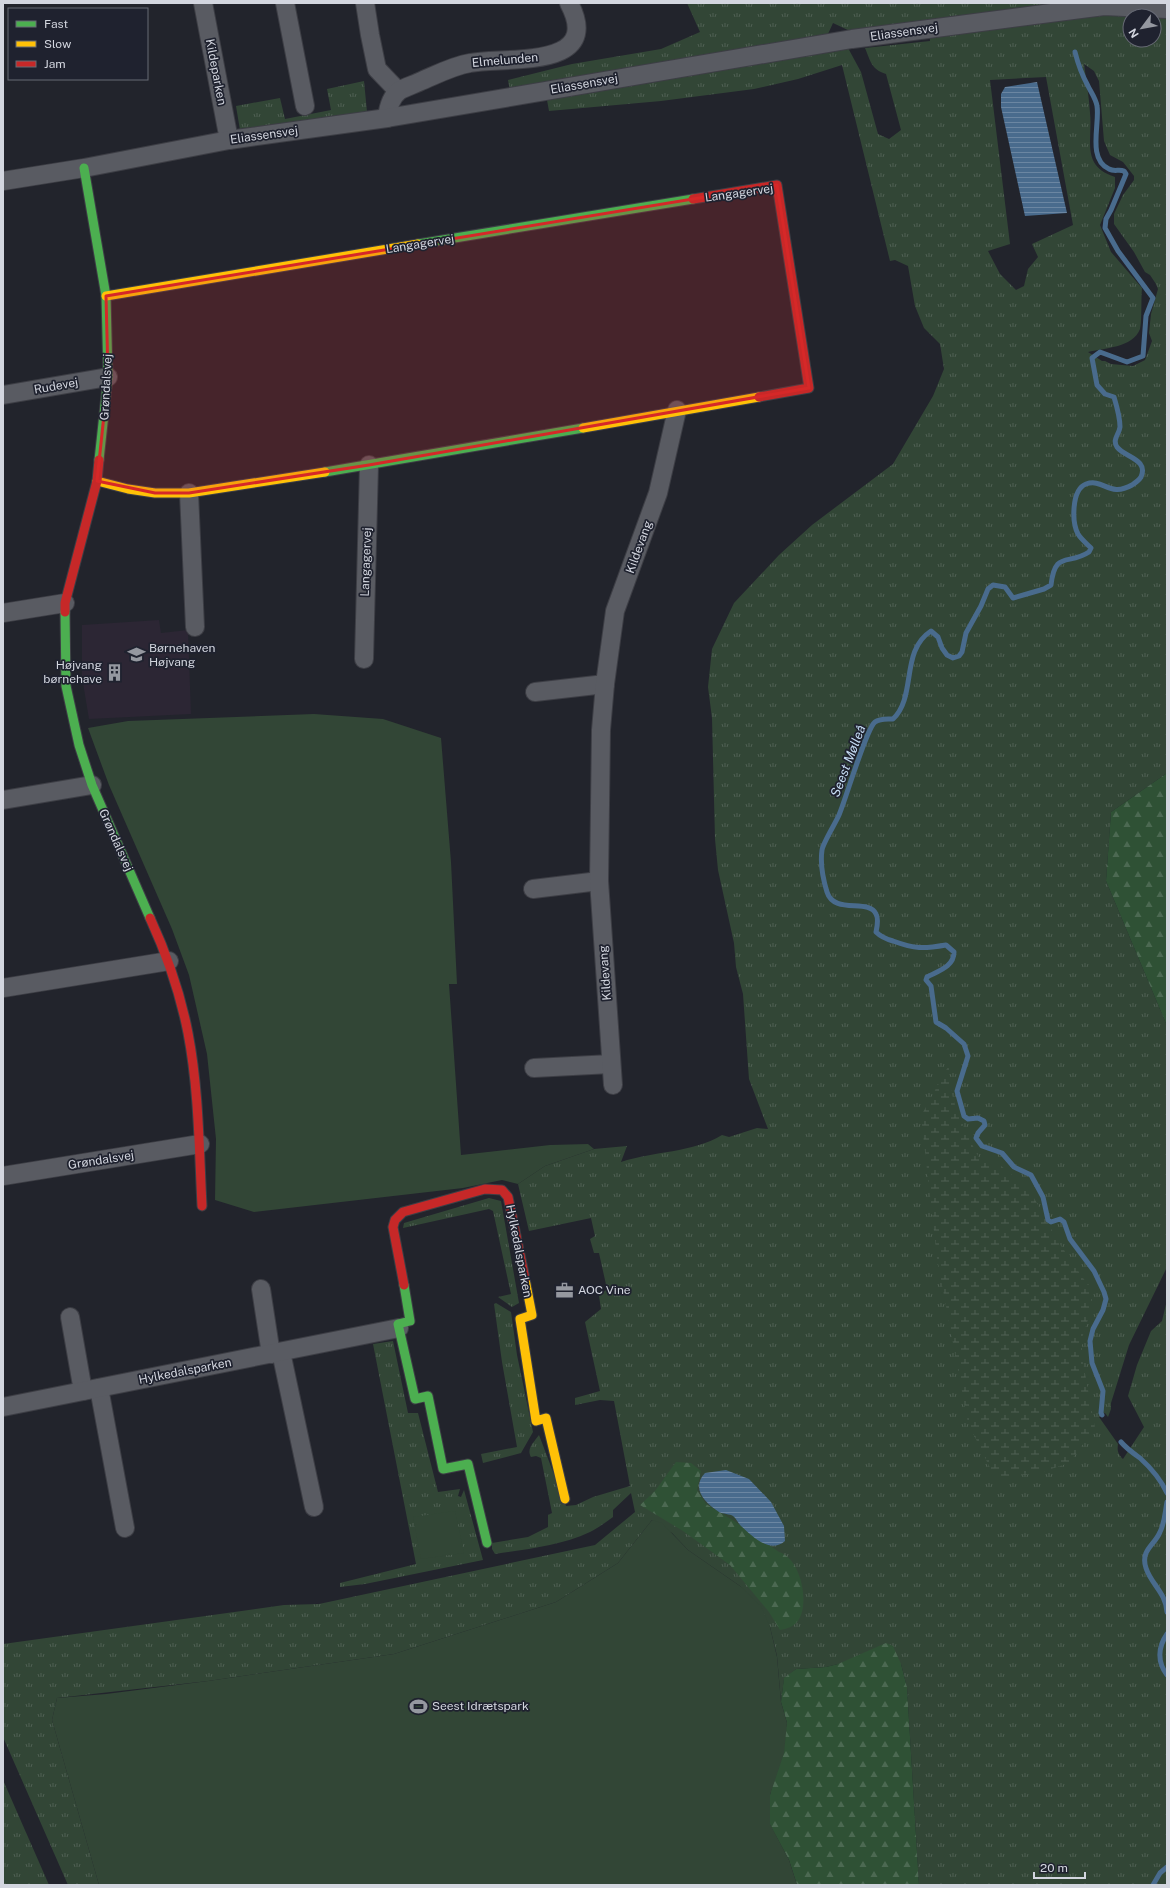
<svg xmlns="http://www.w3.org/2000/svg" width="1170" height="1888" viewBox="0 0 1170 1888" font-family="'Public Sans',sans-serif">
  <style>
    .education { fill: #2c2634 }
    .grass { fill: url(#grass-tufts); fill-rule: evenodd }
    .forest { fill: url(#forest-firs) }
    .wetland { fill: url(#wetland-marsh) }
    .park { fill: #324636 }
    .water { fill: url(#water-rules) }
    .lines { fill: none; stroke-linecap: round; stroke-linejoin: round }
    .stream { stroke: #496b8d; stroke-width: 5 }
    .street-casing { stroke: #3d3e45; stroke-width: 20 }
    .fast-casing { stroke: #3d3e45; stroke-width: 11 }
    .slow-casing { stroke: #3d3e45; stroke-width: 11 }
    .jam-casing { stroke: #3d3e45; stroke-width: 11 }
    .street { stroke: #595b62; stroke-width: 18 }
    .fast { stroke: #4caf50; stroke-width: 9 }
    .slow { stroke: #ffc107; stroke-width: 9 }
    .jam { stroke: #c62828; stroke-width: 9 }
    .marked { fill: #d62828; fill-opacity: 0.2; stroke: #d62828; stroke-width: 3; stroke-linejoin: round }
    .labels { text-anchor: middle; dominant-baseline: central; stroke-width: 3.5; stroke-linejoin: round; paint-order: stroke }
    .street-label { font-size: 12px; fill: #d3d6df; stroke: #1f222f }
    .poi-label { font-size: 12px; fill: #d3d6df; stroke: #1f222f; text-anchor: start }
    .water-label { font-size: 13px; font-style: italic; fill: #c5dcf3; stroke: #1f222f }
  </style>
  <defs>
    <pattern id="grass-tufts" width="24" height="20" patternUnits="userSpaceOnUse"><rect width="24" height="20" fill="#324636"/><path d="M3 7l-1-3M5 7V3M7 7l1-3M15 17l-1-3M17 17v-4M19 17l1-3" fill="none" stroke="#4f6053"/></pattern>
    <pattern id="forest-firs" width="22" height="20" patternUnits="userSpaceOnUse"><rect width="22" height="20" fill="#2f5135"/><path d="M5 1l3.5 6h-7zM16 11l3.5 6h-7z" fill="#4c6952"/></pattern>
    <pattern id="wetland-marsh" width="20" height="14" patternUnits="userSpaceOnUse"><rect width="20" height="14" fill="#324636"/><path d="M1 5h8M5 5V1M11 12h8M15 12V8" fill="none" stroke="#4f6053"/></pattern>
    <pattern id="water-rules" width="6" height="5" patternUnits="userSpaceOnUse"><rect width="6" height="5" fill="#496b8d"/><path d="M0 2.5h6" fill="none" stroke="#6b86a2"/></pattern>
  </defs>
  <rect width="100%" height="100%" fill="#22242c"/>
  <polygon class="education" points="159,620 161,633 188,630 191,714 89,719 82,677 82,625"/>
  <g class="grass">
    <path d="M 687,3 L 1070,3 L 1065,19 L 1127,13 L 1130,16 L 1130,40 L 1154,40 L 1154,16 L 1167,17 L 1167,773 L 1111,812 L 1106,881 L 1167,1026 L 1167,1267 L 1129,1345 L 1111,1403 L 1111,1409 L 1108,1417 L 1105,1413 L 1099,1417 L 1118,1444 C 1117,1451 1118,1454 1123,1459 L 1144,1427 L 1128,1396 L 1137,1365 L 1151,1331 L 1162,1321 L 1167,1300 L 1167,1885 L 919,1885 L 907,1687 L 901,1664 L 838,1664 L 826,1667 L 796,1669 L 784,1679 L 781,1702 L 777,1656 L 770,1627 L 740,1586 L 688,1550 L 672,1533 L 652,1520 L 618,1563 L 556,1602 L 394,1654 L 208,1681 L 57,1698 L 52,1720 L 99,1885 L 68,1885 L 3,1737 L 3,1644 L 284,1605 L 319,1604 L 595,1545 L 635,1512 L 631,1493 L 613,1510 L 613,1517 C 606,1522 598,1528 590,1532 C 560,1546 527,1549 495,1554 L 492,1549 L 492,1543 L 528,1537 L 548,1527 L 548,1515 L 552,1513 L 541,1458 L 536,1456 L 531,1457 C 526,1449 534,1442 539,1435 L 566,1506 L 576,1505 L 593,1497 L 630,1486 L 614,1401 L 600,1400 L 575,1405 L 575,1398 L 600,1391 L 585,1322 L 601,1309 L 599,1296 L 607,1289 L 599,1253 L 594,1253 L 590,1239 L 595,1236 L 591,1218 L 529,1231 L 518,1184 L 545,1166 L 594,1149 L 627,1146 L 621,1162 C 654,1151 692,1153 722,1135 L 729,1137 L 757,1128 L 768,1129 L 749,1079 L 743,994 L 736,967 L 734,943 L 718,870 L 715,839 L 712,718 L 708,687 L 712,649 L 734,603 L 779,555 L 812,525 L 893,464 L 933,396 L 944,369 L 940,344 L 924,328 L 915,306 L 908,266 L 895,260 L 890,261 L 842,65 L 798,79 L 754,89 L 661,101 L 549,111 L 547,100 L 848,48 L 861,72 L 878,134 L 889,139 L 901,130 L 886,74 C 871,69 871,62 865,48 L 930,41 L 929,21 L 850,31 L 833,23 L 828,34 L 510,91 L 508,80 L 572,64 L 661,49 L 700,32 ZM 1084,64 L 1094,71 L 1099,81 L 1104,141 L 1110,155 L 1123,162 L 1134,176 L 1134,180 L 1123,195 L 1114,214 L 1114,224 L 1134,252 L 1145,272 L 1150,275 L 1156,284 L 1158,289 L 1151,314 L 1149,333 L 1152,341 L 1145,360 L 1133,366 L 1111,364 L 1105,361 L 1102,361 L 1088,352 C 1103,348 1133,348 1140,329 C 1142,322 1141,297 1142,288 L 1111,252 L 1100,225 L 1115,188 L 1115,177 C 1080,166 1093,139 1090,113 C 1089,96 1086,80 1084,64 ZM 1046,77 L 1073,225 L 1032,244 L 1038,257 L 1028,269 L 1024,286 L 1016,290 L 1000,274 L 988,251 L 1010,244 L 990,80 Z"/>
    <polygon points="364,81 367,112 240,130 236,106 280,98 285,119 331,110 327,89"/>
    <polygon points="489,1198 501,1201 519,1303 512,1307 498,1297 511,1294 493,1211 489,1209 403,1228 404,1223"/>
    <polygon points="496,1303 511,1312 517,1355 533,1432 521,1453 483,1463 481,1454 517,1447 502,1362 494,1304"/>
    <polygon points="393,1341 408,1413 418,1413 438,1492 460,1489 458,1496 461,1497 464,1490 483,1560 365,1584 340,1587 340,1583 416,1564 373,1344"/>
    <polygon points="3,1780 49,1885 3,1885"/>
  </g>
  <g class="forest">
    <polygon points="1167,773 1167,1026 1106,881 1111,812"/>
    <path d="M 676,1462 L 691,1463 L 701,1471 L 697,1490 L 706,1504 L 734,1521 L 779,1552 C 801,1558 811,1606 797,1622 C 792,1627 787,1629 780,1630 L 769,1612 L 730,1565 L 683,1531 L 640,1505 L 655,1491 Z"/>
    <polygon points="886,1643 893,1646 901,1664 907,1687 919,1885 797,1885 789,1860 770,1825 770,1795 787,1723 781,1702 784,1678 796,1669 826,1667 838,1664"/>
  </g>
  <path class="wetland" d="M 949,1065 C 948,1101 964,1127 979,1158 L 1000,1165 L 1029,1189 L 1059,1243 L 1092,1291 L 1092,1307 L 1082,1338 L 1082,1357 L 1095,1428 L 1069,1463 L 1036,1474 L 995,1478 L 968,1423 L 937,1258 L 921,1116 Z"/>
  <g class="park">
    <polygon points="314,714 383,719 441,738 451,862 457,984 449,984 461,1155 550,1145 588,1144 594,1149 545,1166 518,1184 502,1180 463,1188 254,1212 215,1200 216,1139 207,1054 189,975 172,929 109,785 88,728 128,721"/>
    <polygon points="455,1511 464,1553 421,1559 413,1517"/>
    <polygon points="652,1520 662,1523 688,1550 740,1586 761,1606 770,1627 777,1657 781,1702 787,1723 784,1753 770,1795 770,1824 789,1860 797,1885 99,1885 52,1720 57,1698 106,1694 208,1681 394,1654 556,1602 618,1563"/>
  </g>
  <g class="water">
    <polygon points="1037,82 1067,213 1025,216 1001,107 1001,94 1005,87"/>
    <path d="M 726,1470 L 749,1479 L 771,1502 L 784,1526 L 785,1541 C 770,1554 753,1537 741,1526 C 738,1523 736,1518 733,1516 C 730,1514 723,1514 719,1512 C 704,1502 691,1488 705,1473 Z"/>
  </g>
  <g class="lines">
    <g class="stream">
      <path d="M 1075,52 C 1078,64 1082,75 1088,86 C 1091,92 1096,99 1097,106 C 1100,124 1087,159 1109,169 C 1114,172 1119,169 1124,171 L 1126,174 L 1111,210 L 1106,219 L 1105,228 L 1118,251 L 1153,298 L 1146,316 L 1143,356 L 1127,362 L 1100,352 L 1092,358 L 1097,385 L 1105,394 L 1114,397 C 1117,407 1120,417 1120,427 C 1119,435 1112,439 1117,447 C 1124,457 1149,459 1141,477 C 1139,480 1135,483 1132,485 C 1109,498 1104,478 1086,484 C 1071,490 1072,523 1078,534 C 1081,539 1087,544 1091,548 L 1089,552 C 1068,566 1055,550 1051,585 L 1044,589 L 1013,598 L 1005,587 L 993,585 L 988,589 L 981,606 L 966,633 L 962,652 L 959,656 L 953,658 L 947,655 L 942,648 L 938,637 L 931,631 C 900,651 917,696 893,719 C 887,719 880,718 875,722 C 866,729 846,799 839,815 C 835,824 823,843 822,850 C 820,864 823,879 827,892 C 834,915 869,898 876,914 C 879,919 877,927 876,932 C 881,937 886,939 893,941 C 915,949 923,949 946,945 L 954,952 C 954,967 938,971 927,977 L 926,980 L 931,986 L 936,1022 L 946,1028 L 964,1044 L 968,1056 L 957,1091 L 964,1116 L 968,1119 L 978,1118 L 984,1121 L 985,1125 L 978,1133 L 976,1138 L 982,1146 L 1002,1153 L 1014,1167 L 1031,1175 L 1043,1197 L 1048,1220 L 1051,1222 L 1060,1219 L 1064,1222 L 1070,1239 L 1094,1271 L 1104,1292 L 1106,1299 L 1103,1310 L 1093,1329 L 1090,1341 L 1092,1363 L 1103,1391 L 1101,1413 L 1102,1415"/>
      <path d="M 1121,1442 C 1127,1449 1133,1453 1140,1458 C 1151,1468 1161,1480 1167,1493"/>
      <path d="M 1167,1502 C 1165,1512 1165,1522 1160,1532 C 1155,1545 1140,1550 1146,1568 C 1151,1584 1166,1593 1167,1612"/>
      <path d="M 1167,1634 C 1158,1647 1157,1662 1167,1675"/>
      <polyline points="1153,1885 1160,1873 1167,1867"/>
    </g>
    <defs>
      <g id="street">
        <polyline points="203,3 229,140"/>
        <polyline points="285,3 305,106"/>
        <polyline points="365,3 370,35 377,69 398,91"/>
        <path d="M 387,118 C 388,108 391,97 399,91 C 405,87 413,85 419,82 C 436,75 452,66 470,63 C 504,56 605,71 569,3"/>
        <polyline points="3,181 84,168 229,140 387,118 852,39 1104,6 1167,9"/>
        <polyline points="3,395 108,377"/>
        <polyline points="189,493 195,627"/>
        <polyline points="3,613 65,603"/>
        <polyline points="364,659 369,465"/>
        <polyline points="535,692 605,684"/>
        <polyline points="3,800 92,785"/>
        <polyline points="533,889 599,881"/>
        <polyline points="3,988 169,961"/>
        <polyline points="534,1068 611,1064"/>
        <polyline points="613,1085 599,881 601,730 605,684 615,611 658,493 677,410"/>
        <polyline points="3,1176 200,1144"/>
        <polyline points="261,1289 271,1354"/>
        <polyline points="70,1317 83,1391"/>
        <polyline points="281,1352 314,1507"/>
        <polyline points="99,1388 125,1528"/>
        <polyline points="3,1407 399,1328"/>
      </g>
      <g id="fast">
        <polyline points="84,168 106,296 108,377 99,460"/>
        <polyline points="418,244 693,199"/>
        <polyline points="325,472 583,428"/>
        <polyline points="65,612 66,686 79,745 92,785 150,918"/>
        <polyline points="404,1285 410,1321 398,1324 415,1399 428,1396 443,1469 468,1464 487,1543"/>
      </g>
      <g id="slow">
        <polyline points="106,296 418,244"/>
        <polyline points="583,428 759,397"/>
        <polyline points="97,481 128,489 155,493 189,493 325,472"/>
        <polyline points="525,1279 532,1315 520,1319 536,1421 546,1418 565,1499"/>
      </g>
      <g id="jam">
        <polyline points="693,199 777,185 809,388 759,397"/>
        <polyline points="65,612 65,603 97,481 99,460"/>
        <path d="M 150,918 C 167,955 180,992 188,1033 C 199,1090 199,1149 202,1206"/>
        <polyline points="404,1285 393,1227 395,1220 403,1212 485,1189 502,1190 508,1197 525,1279"/>
      </g>
    </defs>
    <use href="#street" class="street-casing"/>
    <use href="#fast" class="fast-casing"/>
    <use href="#slow" class="slow-casing"/>
    <use href="#jam" class="jam-casing"/>
    <use href="#street" class="street"/>
    <use href="#fast" class="fast"/>
    <use href="#slow" class="slow"/>
    <use href="#jam" class="jam"/>
  </g>
  <path class="marked" d="M 777,185 L 809,388 L 369,465 L 189,493 L 155,493 L 97,481 L 108,377 L 106,296 Z"/>
  <defs>
    <symbol id="school-bare" viewBox="-9 -9 18 18"><path d="M0-5L7-2L0 1L-7-2ZM-4 1L0 2.5L4 1V4Q0 6-4 4Z" fill="#9598a0" stroke="#1f222f" stroke-width="2.5" paint-order="stroke"/></symbol>
    <symbol id="building-bare" viewBox="-9 -9 18 18"><path d="M-4-6H4V6H1V3H-1V6H-4ZM-2.5-4.3h1.7v1.8h-1.7ZM.8-4.3h1.7v1.8H.8ZM-2.5-1h1.7V.8h-1.7ZM.8-1h1.7V.8H.8Z" fill="#9598a0" stroke="#1f222f" stroke-width="2.5" paint-order="stroke"/></symbol>
    <symbol id="office-bare" viewBox="-9 -9 18 18"><path d="M-6-3h4V-5.5h4V-3h4V5H-6ZM-1-4.5V-3h2v-1.5ZM-6 0V1H6V0Z" fill="#9598a0" stroke="#1f222f" stroke-width="2.5" paint-order="stroke"/></symbol>
    <symbol id="stadium-bare" viewBox="-9 -9 18 18"><path d="M0-5a6.5 5 0 1 0 0 10a6.5 5 0 1 0 0-10ZM-3.5-1.8h7v3.6h-7Z" fill="#9598a0" stroke="#1f222f" stroke-width="2.5" paint-order="stroke"/></symbol>
  </defs>
  <g fill-rule="evenodd">
    <use href="#school-bare" x="124" y="642" width="25" height="25"/>
    <use href="#building-bare" x="102" y="660" width="25" height="25"/>
    <use href="#office-bare" x="552" y="1278" width="25" height="25"/>
    <use href="#stadium-bare" x="406" y="1694" width="25" height="25"/>
  </g>
  <g class="labels">
    <g class="street-label">
      <text transform="translate(904 32) rotate(-8)">Eliassensvej</text>
      <text transform="translate(505 60) rotate(-5)">Elmelunden</text>
      <text transform="translate(216 72) rotate(79)">Kildeparken</text>
      <text transform="translate(584 84) rotate(-10)">Eliassensvej</text>
      <text transform="translate(264 135) rotate(-8)">Eliassensvej</text>
      <text transform="translate(739 193) rotate(-8)">Langagervej</text>
      <text transform="translate(420 244) rotate(-9)">Langagervej</text>
      <text transform="translate(56 386) rotate(-10)">Rudevej</text>
      <text transform="translate(106 387) rotate(-87)">Grøndalsvej</text>
      <text transform="translate(639 547) rotate(-70)">Kildevang</text>
      <text transform="translate(366 562) rotate(-88)">Langagervej</text>
      <text transform="translate(116 840) rotate(66)">Grøndalsvej</text>
      <text transform="translate(605 973) rotate(-94)">Kildevang</text>
      <text transform="translate(101 1160) rotate(-9)">Grøndalsvej</text>
      <text transform="translate(519 1251) rotate(79)">Hylkedalsparken</text>
      <text transform="translate(185 1371) rotate(-11)">Hylkedalsparken</text>
    </g>
    <g class="poi-label">
      <text x="149" y="648">Børnehaven<tspan x="149" dy="14">Højvang</tspan></text>
      <text x="102" y="665" text-anchor="end">Højvang<tspan x="102" dy="14">børnehave</tspan></text>
      <text x="578" y="1290">AOC Vine</text>
      <text x="432" y="1706">Seest Idrætspark</text>
    </g>
    <g class="water-label">
      <text transform="translate(848 761) rotate(-69)">Seest Mølleå</text>
    </g>
  </g>
  <rect width="1170" height="1888" fill="none" stroke="#d3d6df" stroke-width="8"/>
  <rect x="8" y="8" width="140" height="72" fill="#1f222f" stroke="#676a75"/>
  <rect x="16" y="21" width="20" height="6" fill="#4caf50" stroke="#676a75"/>
  <text x="44" y="28" font-size="12" fill="#d3d6df">Fast</text>
  <rect x="16" y="41" width="20" height="6" fill="#ffc107" stroke="#676a75"/>
  <text x="44" y="48" font-size="12" fill="#d3d6df">Slow</text>
  <rect x="16" y="61" width="20" height="6" fill="#c62828" stroke="#676a75"/>
  <text x="44" y="68" font-size="12" fill="#d3d6df">Jam</text>
  <g transform="translate(1142 28) rotate(238)"><circle r="19" fill="#1f222f" stroke="#676a75"/>
  <path d="M0-3L7 15L0 10L-7 15Z" fill="#9598a0"/>
  <text y="-6" font-size="11" font-weight="bold" text-anchor="middle" fill="#d3d6df">N</text>
  </g>
  <path d="M1034 1872v6h51v-6" fill="none" stroke="#d3d6df" stroke-width="2"/>
  <text x="1040" y="1872" font-size="12" fill="#d3d6df" stroke="#1f222f" stroke-width="3" paint-order="stroke">20 m</text>
</svg>
